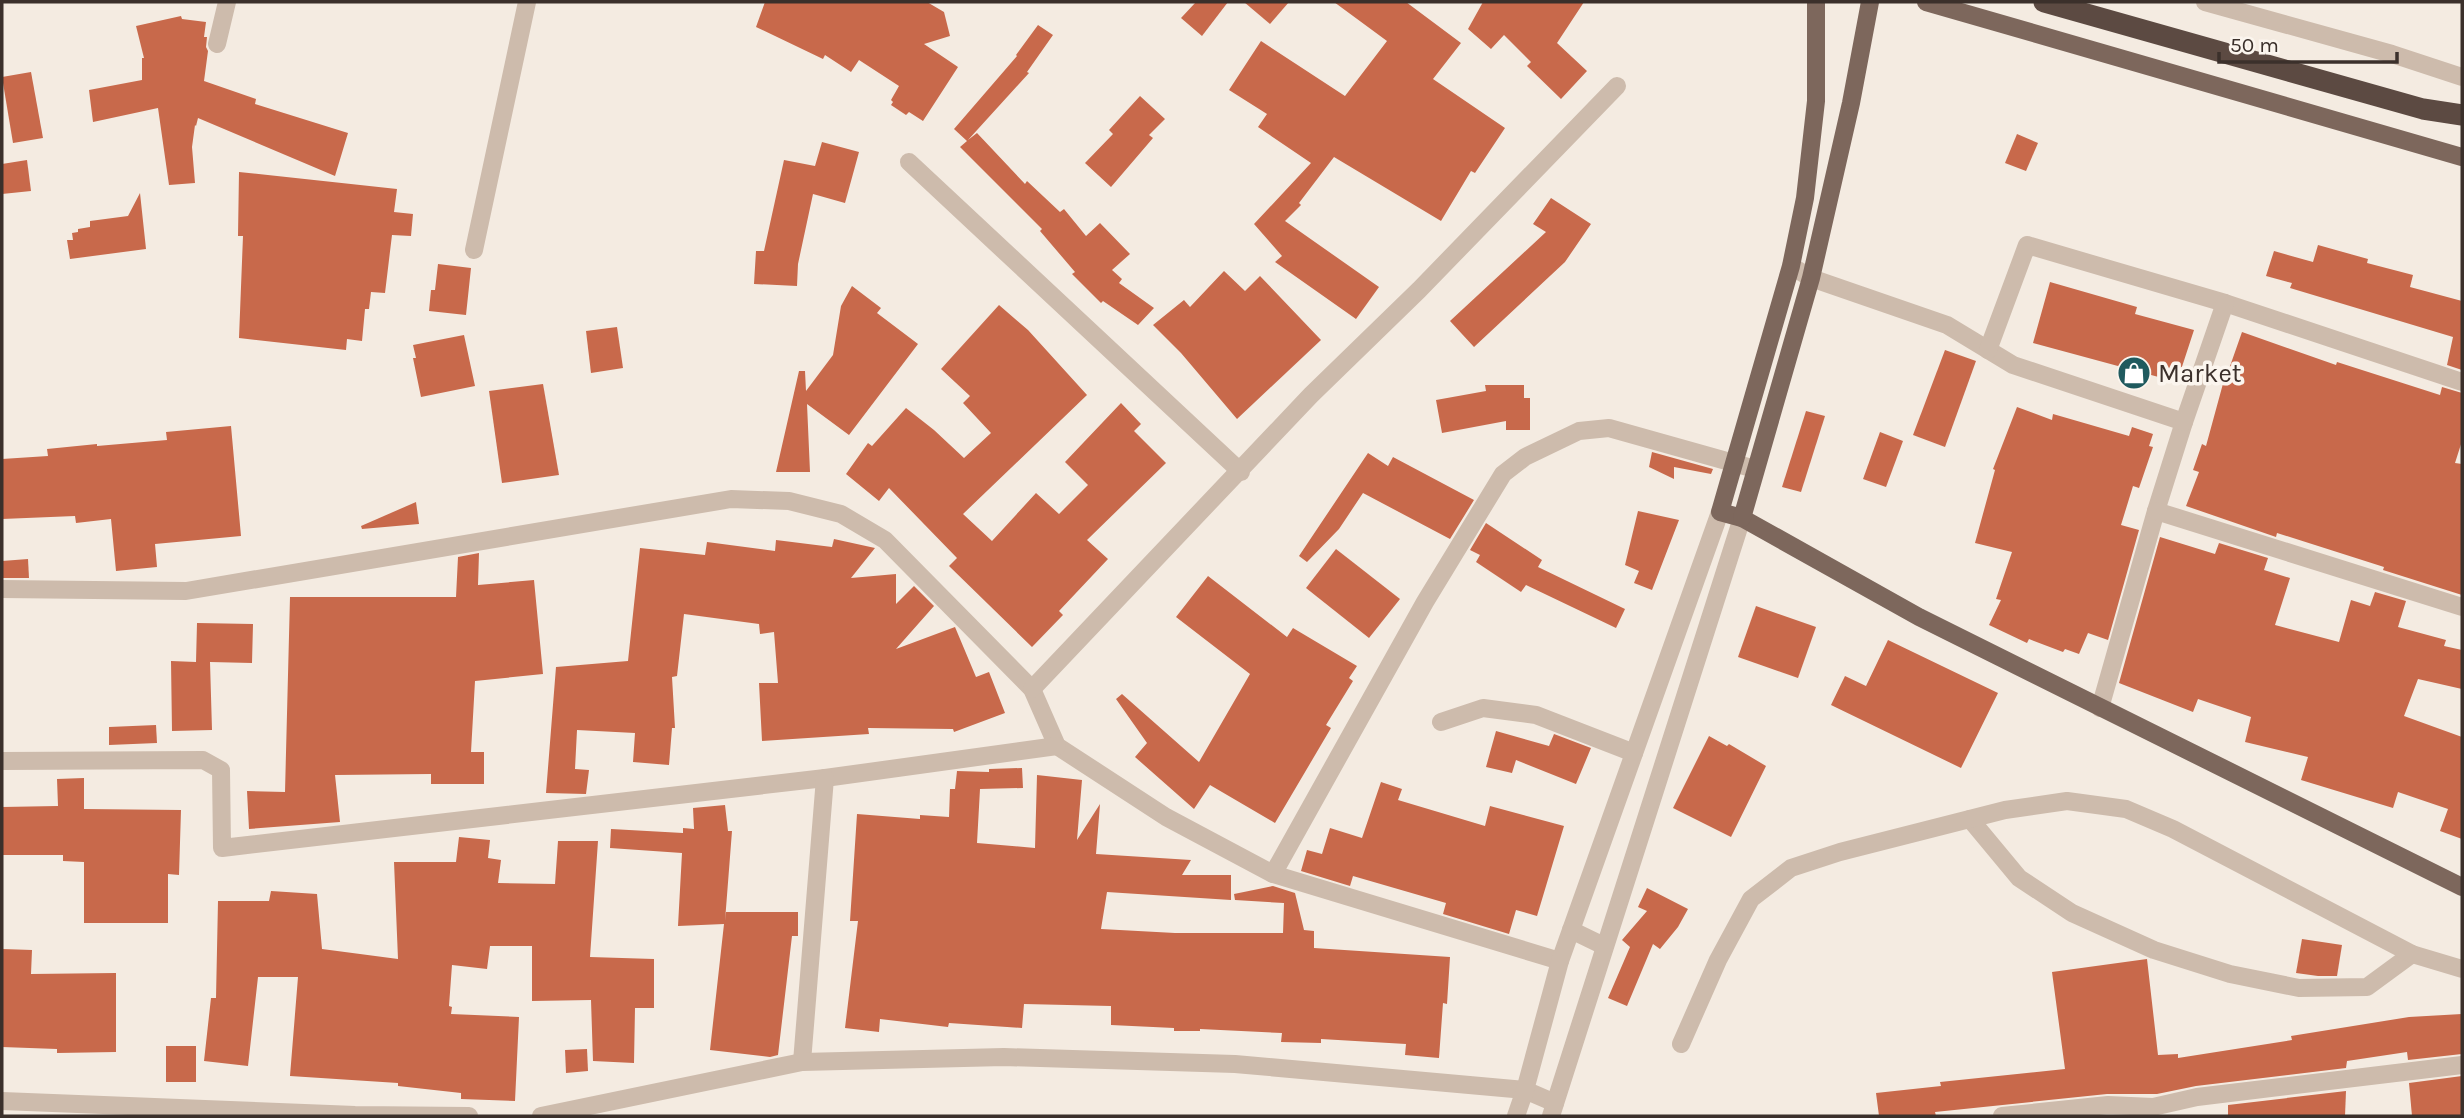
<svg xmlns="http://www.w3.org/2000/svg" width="2464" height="1118" viewBox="0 0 2464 1118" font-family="Karla,sans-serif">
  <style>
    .building { fill: #c8694b }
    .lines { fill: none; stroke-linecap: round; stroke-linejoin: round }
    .minor { stroke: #cdbbac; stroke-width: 18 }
    .major { stroke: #7d675c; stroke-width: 18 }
    .highway { stroke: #5c4a42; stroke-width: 21 }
    .labels { text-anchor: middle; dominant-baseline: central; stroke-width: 7; stroke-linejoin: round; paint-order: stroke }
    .poi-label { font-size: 26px; fill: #3b302b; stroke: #fbf5ee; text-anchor: start }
  </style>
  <rect width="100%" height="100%" fill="#f4ebe1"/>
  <g class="building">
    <polygon points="765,2 927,2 944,12 950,36 924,44 958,67 923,121 909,112 906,115 891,105 893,102 891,100 899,86 859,60 851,72 825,55 823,59 756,27"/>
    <polygon points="1196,2 1228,2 1202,36 1181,18"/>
    <polygon points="1244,2 1289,2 1270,24"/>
    <polygon points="1334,2 1406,2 1461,43 1433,79 1505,128 1475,173 1471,171 1441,221 1334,157 1299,203 1301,205 1285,221 1379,287 1356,319 1275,262 1282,256 1254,224 1311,163 1258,127 1267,114 1229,90 1261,41 1345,96 1387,41"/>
    <polygon points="1483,2 1584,2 1557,43 1587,71 1561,99 1527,66 1531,62 1504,35 1491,49 1468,29"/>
    <polygon points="181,16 182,19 206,22 204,37 207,37 206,47 208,51 204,81 256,99 255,104 348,133 335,176 198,118 196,126 195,125 192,147 195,183 169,185 158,108 93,122 89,90 142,80 142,58 144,58 136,26"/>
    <polygon points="1038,25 1053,35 1027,72 1029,73 968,140 977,133 1025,184 1027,181 1060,212 1064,209 1086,236 1100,223 1130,254 1112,270 1122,279 1119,283 1154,308 1138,325 1103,301 1101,303 1072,274 1075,272 1040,231 1042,229 960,147 967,141 954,129 1017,56 1016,55"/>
    <polygon points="31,72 43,138 13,143 2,77"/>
    <polygon points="1140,96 1165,119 1149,135 1153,138 1111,187 1085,163 1113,134 1109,130"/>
    <polygon points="2017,134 2038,143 2026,171 2005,163"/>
    <polygon points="822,142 859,152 845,203 813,194 798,264 797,286 754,284 756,251 764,251 784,160 815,166"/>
    <polygon points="27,160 31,191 2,194 2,164"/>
    <polygon points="239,172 397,189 394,212 413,214 411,236 392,235 385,293 371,292 369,309 365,309 362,341 347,339 346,350 239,338 243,236 238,236"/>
    <polygon points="140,193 146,249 70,259 67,240 73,240 72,233 78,232 78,229 90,227 90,221 128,216"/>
    <polygon points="1551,198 1591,224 1565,262 1474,347 1450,321 1546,232 1533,224"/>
    <polygon points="2318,245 2368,259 2367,263 2413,275 2410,287 2462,301 2462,370 2447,365 2453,337 2290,288 2292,283 2266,276 2274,251 2313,262"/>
    <polygon points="438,264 471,268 466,315 429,311 431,290 435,290"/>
    <polygon points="1224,271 1245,291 1260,276 1321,340 1237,419 1181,353 1153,325 1184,300 1190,307"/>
    <polygon points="2050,282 2137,307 2135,314 2194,330 2177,382 2033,343"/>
    <polygon points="852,286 881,308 877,313 918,344 849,435 807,404 810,472 776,472 799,371 805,371 806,391 833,355 841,306"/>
    <polygon points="999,305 1028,330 1087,395 963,514 992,541 1036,493 1059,514 1088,485 1065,462 1121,403 1141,424 1134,431 1166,463 1087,540 1108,559 1059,611 1063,615 1032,647 949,566 957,558 889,488 879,501 846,474 868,443 872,446 906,408 934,430 964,458 991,433 963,403 970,396 941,369"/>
    <polygon points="617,327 623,368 591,373 586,331"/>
    <polygon points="2242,332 2336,365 2337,362 2440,395 2442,387 2462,393 2462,441 2455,463 2462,464 2462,595 2383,570 2384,567 2277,533 2276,537 2186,506 2199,472 2193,470 2202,444 2206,446 2227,369 2229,369"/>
    <polygon points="464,335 475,386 421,397 413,358 416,358 413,345"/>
    <polygon points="1945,350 1976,361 1945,447 1913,435"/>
    <polygon points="543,384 559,475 502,483 489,391"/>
    <polygon points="1485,385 1524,385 1524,398 1530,398 1530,430 1506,430 1506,421 1442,433 1436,400 1486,391"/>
    <polygon points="2017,407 2052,420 2053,414 2129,436 2132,427 2153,434 2149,446 2153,447 2139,488 2133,486 2121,525 2139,530 2108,640 2088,633 2079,654 2065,649 2063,652 2029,639 2027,643 1989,625 2001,600 1996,599 2012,552 1975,543 1995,470 1993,469"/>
    <polygon points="1806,411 1825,416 1801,492 1782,487"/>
    <polygon points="231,426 241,536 155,544 157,567 116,571 111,519 76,523 75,516 2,519 2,459 48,456 47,449 97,444 97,446 167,440 166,432"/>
    <polygon points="1880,432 1903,441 1886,487 1863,479"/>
    <polygon points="1652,452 1713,469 1711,474 1674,467 1674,479 1649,467"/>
    <polygon points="1368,453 1388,466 1393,457 1474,500 1450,539 1363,493 1339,529 1307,562 1299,556"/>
    <polygon points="416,502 419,524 362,529 361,526"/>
    <polygon points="1638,511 1679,520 1652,590 1634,583 1639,571 1625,565"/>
    <polygon points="1486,523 1542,560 1538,567 1625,609 1616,628 1526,585 1521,592 1476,562 1480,555 1470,550"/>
    <polygon points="2160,537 2215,554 2219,543 2268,558 2264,570 2290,578 2275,625 2339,642 2351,600 2370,606 2375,592 2406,601 2398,627 2446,640 2444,646 2462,650 2462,689 2418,679 2404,716 2462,737 2462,839 2440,831 2448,809 2398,792 2393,808 2301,780 2308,757 2245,742 2251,717 2198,699 2193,712 2119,683"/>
    <polygon points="834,539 875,548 851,578 896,574 896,604 914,586 934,606 896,649 955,627 976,677 989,672 1005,713 954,732 953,729 868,728 869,734 762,741 759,683 778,683 774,632 760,634 759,624 684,614 677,676 672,677 675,728 672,728 669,765 633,762 635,733 577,730 575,769 589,770 586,794 546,793 556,667 628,661 640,548 705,555 707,542 775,551 776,540 832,547"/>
    <polygon points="1336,549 1400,599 1369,638 1306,588"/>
    <polygon points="479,553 478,585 534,580 543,674 475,681 471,752 484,752 484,784 431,784 431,774 335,775 340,822 249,829 247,791 285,792 290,597 456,597 458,557"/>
    <polygon points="28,559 29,578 2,578 2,561"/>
    <polygon points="1208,576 1287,637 1293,628 1357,666 1349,678 1353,681 1326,725 1331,728 1275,823 1210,785 1194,809 1135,757 1147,743 1116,699 1122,694 1199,762 1250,674 1176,617"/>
    <polygon points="1756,606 1816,627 1798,678 1738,657"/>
    <polygon points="197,623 253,624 252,663 210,662 212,730 172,731 171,661 196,662"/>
    <polygon points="1888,640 1998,693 1961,768 1831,705 1845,676 1866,686"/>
    <polygon points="156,725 157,743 109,745 109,727"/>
    <polygon points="1496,731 1549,746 1554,734 1591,748 1576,784 1516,760 1512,773 1486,767"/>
    <polygon points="1709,736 1727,746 1729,744 1766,766 1731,837 1673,808"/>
    <polygon points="1022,768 1023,788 980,789 977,843 1035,848 1037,775 1082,780 1077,840 1100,804 1096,854 1191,860 1182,875 1231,875 1231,900 1107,892 1101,929 1175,933 1283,933 1284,903 1235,900 1234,894 1273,886 1295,893 1304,930 1314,931 1314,948 1450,957 1447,1004 1443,1003 1439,1058 1405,1055 1406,1044 1321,1039 1321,1043 1281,1042 1282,1033 1200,1029 1200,1031 1174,1031 1174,1028 1111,1025 1111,1006 1024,1004 1022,1028 949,1023 948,1027 880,1019 879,1032 845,1028 858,921 850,921 857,814 920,819 920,815 949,817 950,789 955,789 957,771 989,772 989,769"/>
    <polygon points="84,778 84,809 181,810 179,875 168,874 168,923 84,923 84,862 63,861 63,855 3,855 2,807 58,806 57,779"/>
    <polygon points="1381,782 1402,789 1398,800 1485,826 1490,806 1564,826 1537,916 1516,910 1509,934 1443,914 1446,903 1353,876 1350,886 1301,871 1307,850 1322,854 1330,828 1362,838"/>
    <polygon points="725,805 728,831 732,831 725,921 726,912 798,912 798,936 792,936 778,1055 770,1057 710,1050 724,924 678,926 682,853 610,848 611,829 683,833 683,828 694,829 693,808"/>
    <polygon points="459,837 490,840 488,858 501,860 498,883 555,884 558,841 598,841 590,957 654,959 654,1008 635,1008 634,1063 593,1061 591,1000 532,1001 532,946 490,946 487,969 452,965 449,1006 452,1007 451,1014 519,1017 515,1101 461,1099 461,1093 398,1086 398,1083 290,1076 298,977 258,977 248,1066 204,1061 211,998 216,998 218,901 269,901 271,891 317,894 322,949 398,959 394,862 456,862"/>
    <polygon points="1647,888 1688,909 1678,927 1660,949 1653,944 1627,1006 1608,998 1630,947 1622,940 1647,911 1638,907"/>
    <polygon points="2302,939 2342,945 2337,976 2318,976 2296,973"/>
    <polygon points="2,949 32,950 31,974 116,973 116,1052 57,1053 57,1049 2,1047"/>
    <polygon points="2147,959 2158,1055 2178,1054 2178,1058 2292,1040 2291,1036 2409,1017 2462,1014 2462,1054 2408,1060 2407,1052 2347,1061 2346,1068 2196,1086 2157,1094 2107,1094 1935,1112 1936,1116 1879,1116 1876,1093 1941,1086 1940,1082 2065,1069 2052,972"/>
    <rect x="166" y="1046" width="30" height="36"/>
    <polygon points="587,1049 588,1071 566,1073 565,1050"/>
    <polygon points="2462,1076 2462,1116 2412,1116 2409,1083"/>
    <polygon points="2346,1091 2345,1116 2228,1116 2228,1105"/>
  </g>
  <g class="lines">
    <g class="minor">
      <polyline points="2205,2 2392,54 2462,77"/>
      <polyline points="217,44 227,2"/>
      <polyline points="909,162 1241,472"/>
      <polyline points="474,250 527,2"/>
      <polyline points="1791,266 1811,278 1947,325 2013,365 2184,422 2156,511 2100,708"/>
      <polyline points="1988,350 2027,245 2225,303 2462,382"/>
      <polyline points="2184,422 2225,303"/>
      <polyline points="2156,511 2462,607"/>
      <polyline points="2,589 186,591 731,499 789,501 841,514 885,540 1032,689 1057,746 1166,817 1273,874 1560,961"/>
      <polyline points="1032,689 1311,395 1419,290 1617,86"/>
      <polyline points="1441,722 1483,708 1536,715 1634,753"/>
      <polyline points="2,761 203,760 221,770 222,848 825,778 1057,746"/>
      <polyline points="1970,819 2019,878 2072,913 2154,950 2230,974 2299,988 2367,987 2412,954"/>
      <polyline points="1273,874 1425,602 1503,474 1525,457 1579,431 1609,428 1755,469"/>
      <polyline points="1571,930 1604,946"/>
      <polyline points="1681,1044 1718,960 1751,899 1791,868 1840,852 2005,810 2067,801 2126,809 2173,829 2412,954 2462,969"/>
      <polyline points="802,1062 825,778"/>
      <polyline points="2,1101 355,1115 469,1116"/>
      <polyline points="541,1116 802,1062 1004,1057 1235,1064 1525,1090 1555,1103"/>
      <polyline points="1516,1116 1525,1090 1560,961 1720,512"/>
      <polyline points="1551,1116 1742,518"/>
      <polyline points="2002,1116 2108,1105 2153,1107 2197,1097 2462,1065"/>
    </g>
    <g class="major">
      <polyline points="1816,2 1816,101 1805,198 1791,266 1720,512 1742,518 1919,617 2462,887"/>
      <polyline points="1926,2 2462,157"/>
      <polyline points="1742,518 1811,278 1851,103 1870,2"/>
    </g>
    <polyline class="highway" points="2044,2 2423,109 2462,115"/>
  </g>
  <defs>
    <symbol id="shop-disc" viewBox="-11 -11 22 22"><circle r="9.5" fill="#1f5a5e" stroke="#fbf5ee"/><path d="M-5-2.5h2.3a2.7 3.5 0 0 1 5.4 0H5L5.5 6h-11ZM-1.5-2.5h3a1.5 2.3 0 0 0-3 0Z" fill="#fff"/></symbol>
  </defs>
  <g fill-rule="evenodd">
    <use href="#shop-disc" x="2115" y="354" width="38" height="38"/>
  </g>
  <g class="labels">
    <g class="poi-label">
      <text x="2158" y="373">Market</text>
    </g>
  </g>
  <rect width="2464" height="1118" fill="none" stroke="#3b302b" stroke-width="7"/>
  <path d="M2219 52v10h178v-10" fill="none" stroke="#3b302b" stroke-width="3.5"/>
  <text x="2230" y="52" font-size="21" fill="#3b302b" stroke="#fbf5ee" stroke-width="5" paint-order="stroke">50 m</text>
</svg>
